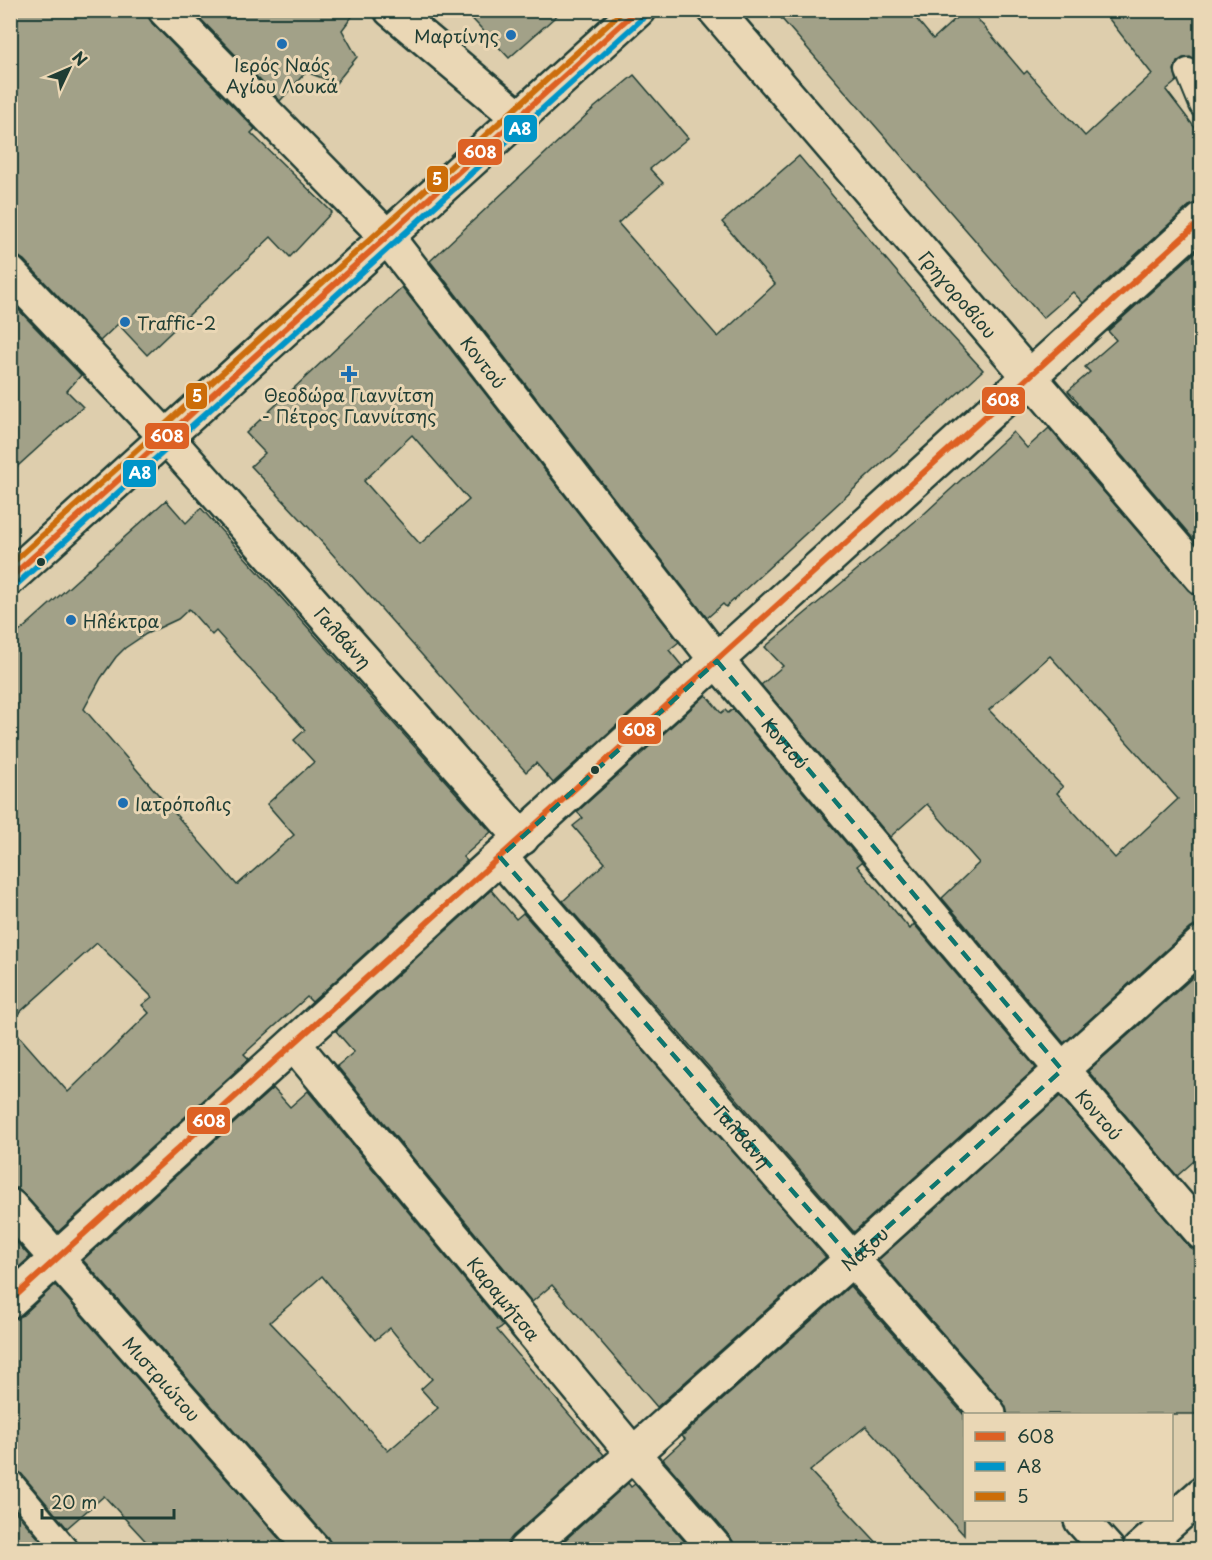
<svg xmlns="http://www.w3.org/2000/svg" width="1212" height="1560" viewBox="0 0 1212 1560" font-family="'Playpen Sans',sans-serif">
  <style>
    .building { fill: #a2a188; stroke: #1f3d34; stroke-width: 1.5; fill-rule: evenodd }
    .lines { fill: none; stroke-linecap: round; stroke-linejoin: round }
    .service-casing { stroke: #1f3d34; stroke-width: 28 }
    .pedestrian-casing { stroke: #1f3d34; stroke-width: 38 }
    .minor-casing { stroke: #1f3d34; stroke-width: 38 }
    .tertiary-casing { stroke: #1f3d34; stroke-width: 38 }
    .primary-casing { stroke: #1f3d34; stroke-width: 38 }
    .service { stroke: #ead7b5; stroke-width: 24 }
    .pedestrian { stroke: #ead7b5; stroke-width: 33 }
    .minor { stroke: #ead7b5; stroke-width: 33 }
    .tertiary { stroke: #ead7b5; stroke-width: 33 }
    .primary { stroke: #ead7b5; stroke-width: 33 }
    .bus-1-casing { stroke: #ead7b5; stroke-width: 10 }
    .bus-2-casing { stroke: #ead7b5; stroke-width: 10 }
    .bus-3-casing { stroke: #ead7b5; stroke-width: 10 }
    .bus-1 { stroke: #dd6124; stroke-width: 6 }
    .bus-2 { stroke: #0095c8; stroke-width: 6 }
    .bus-3 { stroke: #cc6d08; stroke-width: 6 }
    .marked { fill: none; stroke: #0f766e; stroke-width: 4.5; stroke-dasharray: 12 8; stroke-linejoin: round }
    .poi-dot { fill: #1f6fb2; stroke: #ead7b5; stroke-width: 2 }
    .bus-dot { fill: #1f3d34; stroke: #ead7b5; stroke-width: 2 }
    .labels { text-anchor: middle; dominant-baseline: central; stroke-width: 6; stroke-linejoin: round; paint-order: stroke }
    .poi-label { font-size: 18px; fill: #1f3d34; stroke: #ead7b5; text-anchor: start }
    .street-label { font-size: 18px; fill: #1f3d34; stroke: #ead7b5 }
    .line-badge { stroke: #ead7b5; stroke-width: 2 }
    .badge-label { font-size: 16px; text-anchor: middle; font-weight: bold; fill: #fff }
  </style>
  <rect width="100%" height="100%" fill="#decead"/>
  <filter id="ink" filterUnits="userSpaceOnUse"><feTurbulence type="fractalNoise" baseFrequency=".0167" numOctaves="2"/><feDisplacementMap in="SourceGraphic" scale="12" xChannelSelector="R" yChannelSelector="G"/><feConvolveMatrix kernelMatrix="1 2 1 2 8 2 1 2 1" color-interpolation-filters="sRGB"/></filter>
  <g filter="url(#ink)">
    <g class="building">
      <polygon points="10,10 147,10 152,23 255,129 251,133 332,212 290,257 271,237 147,355 118,324 100,341 24,260 16,255 10,255"/>
      <polygon points="192,10 357,10 342,30 357,57 336,83 306,72 280,101"/>
      <polygon points="464,10 563,10 509,58"/>
      <polygon points="774,10 909,10 933,39 965,10 970,10 1024,74 1027,71 1085,136 1152,74 1102,10 1202,10 1202,59 1198,62 1190,57 1183,58 1177,62 1174,70 1177,81 1166,90 1202,137 1202,202 1189,206 1083,303 1073,292 1043,318"/>
      <polygon points="634,75 688,138 650,169 663,183 618,223 718,337 775,284 722,222 799,156 940,323 983,370 726,607 723,604 707,618 430,261 595,107"/>
      <polygon points="1202,246 1202,549 1077,403 1078,402 1068,391 1090,372 1085,367 1116,340 1108,331"/>
      <path d="M 402,287 L 679,642 L 669,650 L 682,666 L 553,783 L 536,763 L 526,772 L 311,530 L 251,466 L 265,453 L 246,433 ZM 412,435 L 469,500 L 420,544 L 364,481 Z"/>
      <polygon points="10,301 81,375 67,391 83,407 10,473"/>
      <path d="M 1049,428 L 1188,590 L 1195,595 L 1202,596 L 1202,925 L 1189,929 L 1064,1043 L 942,898 L 979,863 L 927,804 L 890,837 L 761,685 L 783,666 L 765,647 L 925,513 L 1013,432 L 1027,448 ZM 1050,656 L 1178,799 L 1115,858 L 1057,793 L 1063,787 L 989,710 Z"/>
      <path d="M 166,500 L 186,523 L 201,508 L 491,832 L 463,857 L 467,861 L 312,1002 L 307,997 L 244,1054 L 249,1059 L 58,1232 L 24,1194 L 16,1188 L 10,1188 L 10,1026 L 68,1092 L 149,1013 L 142,1005 L 152,997 L 97,943 L 10,1021 L 10,640 ZM 189,609 L 212,635 L 216,631 L 305,730 L 294,740 L 314,762 L 267,804 L 294,835 L 237,885 L 84,709 L 101,678 L 116,657 L 125,648 L 146,634 L 178,619 Z"/>
      <polygon points="706,695 721,713 725,710 728,713 733,709 862,862 857,866 910,929 914,924 1036,1068 854,1232 563,901 605,863 573,826 583,818 577,812"/>
      <polygon points="491,890 516,919 523,913 826,1257 657,1407 552,1285 532,1302 337,1066 354,1052 336,1031"/>
      <polygon points="1202,969 1202,1154 1177,1176 1088,1071"/>
      <path d="M 273,1088 L 290,1107 L 308,1091 L 503,1326 L 497,1330 L 604,1455 L 513,1536 L 507,1544 L 507,1550 L 332,1550 L 328,1538 L 83,1260 ZM 322,1276 L 375,1340 L 390,1328 L 432,1379 L 421,1389 L 438,1408 L 388,1451 L 329,1384 L 270,1322 Z"/>
      <polygon points="1060,1096 1188,1245 1195,1250 1202,1251 1202,1414 1007,1414 1003,1402 878,1260"/>
      <polygon points="10,1235 30,1257 10,1275"/>
      <polygon points="55,1285 289,1550 154,1550 104,1496 67,1528 21,1473 10,1468 10,1319 23,1315"/>
      <polygon points="850,1286 964,1415 964,1535 866,1426 810,1471 884,1550 735,1550 731,1538 663,1459 685,1439 682,1436"/>
      <polygon points="628,1483 631,1487 635,1484 692,1550 554,1550"/>
      <polygon points="10,1505 46,1547 43,1550 10,1550"/>
    </g>
    <g class="lines">
      <defs>
        <g id="service">
          <polyline points="1188,71 1202,105"/>
          <polyline points="10,1482 67,1550"/>
        </g>
        <g id="pedestrian">
          <polyline points="165,10 387,237"/>
          <polyline points="391,10 519,118"/>
        </g>
        <g id="minor">
          <path id="s1" d="M 715,10 L 1202,578"/>
          <path id="s2" d="M 387,237 L 717,661 L 1062,1070 L 1202,1233"/>
          <path id="s3" d="M 10,273 L 166,437 L 522,838"/>
          <path id="s4" d="M 500,857 L 662,1044 L 989,1414"/>
          <path id="s5" d="M 294,1044 L 634,1455 L 717,1550"/>
          <path id="s6" d="M 10,1206 L 314,1550"/>
          <polyline points="1081,1520 1108,1550"/>
          <path id="s7" d="M 525,1550 L 852,1259 L 1202,943"/>
          <polyline points="1139,1550 1202,1494"/>
        </g>
        <polyline id="tertiary" points="10,1301 1202,220"/>
        <polyline id="primary" points="10,578 638,10"/>
      </defs>
      <use href="#service" class="service-casing"/>
      <use href="#pedestrian" class="pedestrian-casing"/>
      <use href="#minor" class="minor-casing"/>
      <use href="#tertiary" class="tertiary-casing"/>
      <use href="#primary" class="primary-casing"/>
      <use href="#service" class="service"/>
      <use href="#pedestrian" class="pedestrian"/>
      <use href="#minor" class="minor"/>
      <use href="#tertiary" class="tertiary"/>
      <use href="#primary" class="primary"/>
      <defs>
        <g id="bus-1">
          <polyline points="10,578 637,10"/>
          <polyline points="10,1301 1202,220"/>
        </g>
        <polyline id="bus-2" points="16,585 644,17"/>
        <polyline id="bus-3" points="10,565 624,10"/>
      </defs>
      <use href="#bus-1" class="bus-1-casing"/>
      <use href="#bus-2" class="bus-2-casing"/>
      <use href="#bus-3" class="bus-3-casing"/>
      <use href="#bus-1" class="bus-1"/>
      <use href="#bus-2" class="bus-2"/>
      <use href="#bus-3" class="bus-3"/>
    </g>
  </g>
  <path class="marked" d="M 717,661 L 1062,1070 L 852,1259 L 500,857 Z"/>
  <g class="poi-dot">
    <circle cx="511" cy="35" r="6"/>
    <circle cx="282" cy="44" r="6"/>
    <circle cx="125" cy="322" r="6"/>
    <path d="M346 365h6v6h6v6h-6v6h-6v-6h-6v-6h6z"/>
    <circle cx="71" cy="620" r="6"/>
    <circle cx="123" cy="803" r="6"/>
  </g>
  <g class="bus-dot">
    <circle cx="41" cy="562" r="5"/>
    <circle cx="595" cy="770" r="5"/>
  </g>
  <g class="labels">
    <g class="poi-label">
      <text x="499" y="35" text-anchor="end">Μαρτίνης</text>
      <text x="282" y="64" text-anchor="middle">Ιερός Ναός<tspan x="282" dy="21">Αγίου Λουκά</tspan></text>
      <text x="137" y="322">Traffic-2</text>
      <text x="349" y="394" text-anchor="middle">Θεοδώρα Γιαννίτση<tspan x="349" dy="21">- Πέτρος Γιαννίτσης</tspan></text>
      <text x="83" y="620">Ηλέκτρα</text>
      <text x="135" y="803">Ιατρόπολις</text>
    </g>
    <g class="street-label">
      <text stroke="none"><textPath href="#s1" startOffset="374">Γρηγοροβίου</textPath></text>
      <text stroke="none"><textPath href="#s2" startOffset="158">Κοντού</textPath></text>
      <text stroke="none"><textPath href="#s3" startOffset="494">Γαλβάνη</textPath></text>
      <text stroke="none"><textPath href="#s2" startOffset="644">Κοντού</textPath></text>
      <text stroke="none"><textPath href="#s2" startOffset="1130">Κοντού</textPath></text>
      <text stroke="none"><textPath href="#s4" startOffset="370">Γαλβάνη</textPath></text>
      <text stroke="none"><textPath href="#s7" startOffset="454">Νάξου</textPath></text>
      <text stroke="none"><textPath href="#s5" startOffset="330">Καραμήτσα</textPath></text>
      <text stroke="none"><textPath href="#s6" startOffset="230">Μιστριώτου</textPath></text>
    </g>
  </g>
  <g class="line-badge">
    <rect x="503" y="114" width="35" height="29" rx="6" fill="#0095c8"/>
    <rect x="457" y="138" width="46" height="28" rx="6" fill="#dd6124"/>
    <rect x="426" y="165" width="23" height="28" rx="6" fill="#cc6d08"/>
    <rect x="185" y="382" width="23" height="28" rx="6" fill="#cc6d08"/>
    <rect x="981" y="386" width="45" height="29" rx="6" fill="#dd6124"/>
    <rect x="144" y="422" width="46" height="28" rx="6" fill="#dd6124"/>
    <rect x="122" y="459" width="35" height="29" rx="6" fill="#0095c8"/>
    <rect x="617" y="716" width="45" height="29" rx="6" fill="#dd6124"/>
    <rect x="186" y="1106" width="45" height="29" rx="6" fill="#dd6124"/>
  </g>
  <g class="badge-label">
    <text x="520" y="135">A8</text>
    <text x="480" y="158">608</text>
    <text x="437" y="185">5</text>
    <text x="197" y="402">5</text>
    <text x="1003" y="406">608</text>
    <text x="167" y="442">608</text>
    <text x="140" y="479">A8</text>
    <text x="639" y="736">608</text>
    <text x="209" y="1127">608</text>
  </g>
  <rect width="1212" height="1560" fill="none" stroke="#ead7b5" stroke-width="36"/>
  <rect x="18" y="18" width="1176" height="1524" fill="none" stroke="#1f3d34" stroke-width="2" filter="url(#ink)"/>
  <rect x="963" y="1413" width="210" height="108" fill="#ead7b5" stroke="#999981" stroke-width="1.5"/>
  <rect x="975" y="1432" width="30" height="9" fill="#dd6124" stroke="#999981" stroke-width="1.5"/>
  <text x="1017" y="1443" font-size="18" fill="#1f3d34">608</text>
  <rect x="975" y="1462" width="30" height="9" fill="#0095c8" stroke="#999981" stroke-width="1.5"/>
  <text x="1017" y="1473" font-size="18" fill="#1f3d34">A8</text>
  <rect x="975" y="1492" width="30" height="9" fill="#cc6d08" stroke="#999981" stroke-width="1.5"/>
  <text x="1017" y="1503" font-size="18" fill="#1f3d34">5</text>
  <g transform="translate(69 69) rotate(46)" stroke="#ead7b5" stroke-width="4.5" paint-order="stroke">
  <path d="M0-4.5L10 22L0 15L-10 22Z" fill="#1f3d34"/>
  <text y="-9" font-size="16" font-weight="bold" text-anchor="middle" fill="#1f3d34">N</text>
  </g>
  <path d="M42 1509v9h132v-9" fill="none" stroke="#1f3d34" stroke-width="3"/>
  <text x="51" y="1509" font-size="18" fill="#1f3d34" stroke="#ead7b5" stroke-width="4.5" paint-order="stroke">20 m</text>
</svg>
